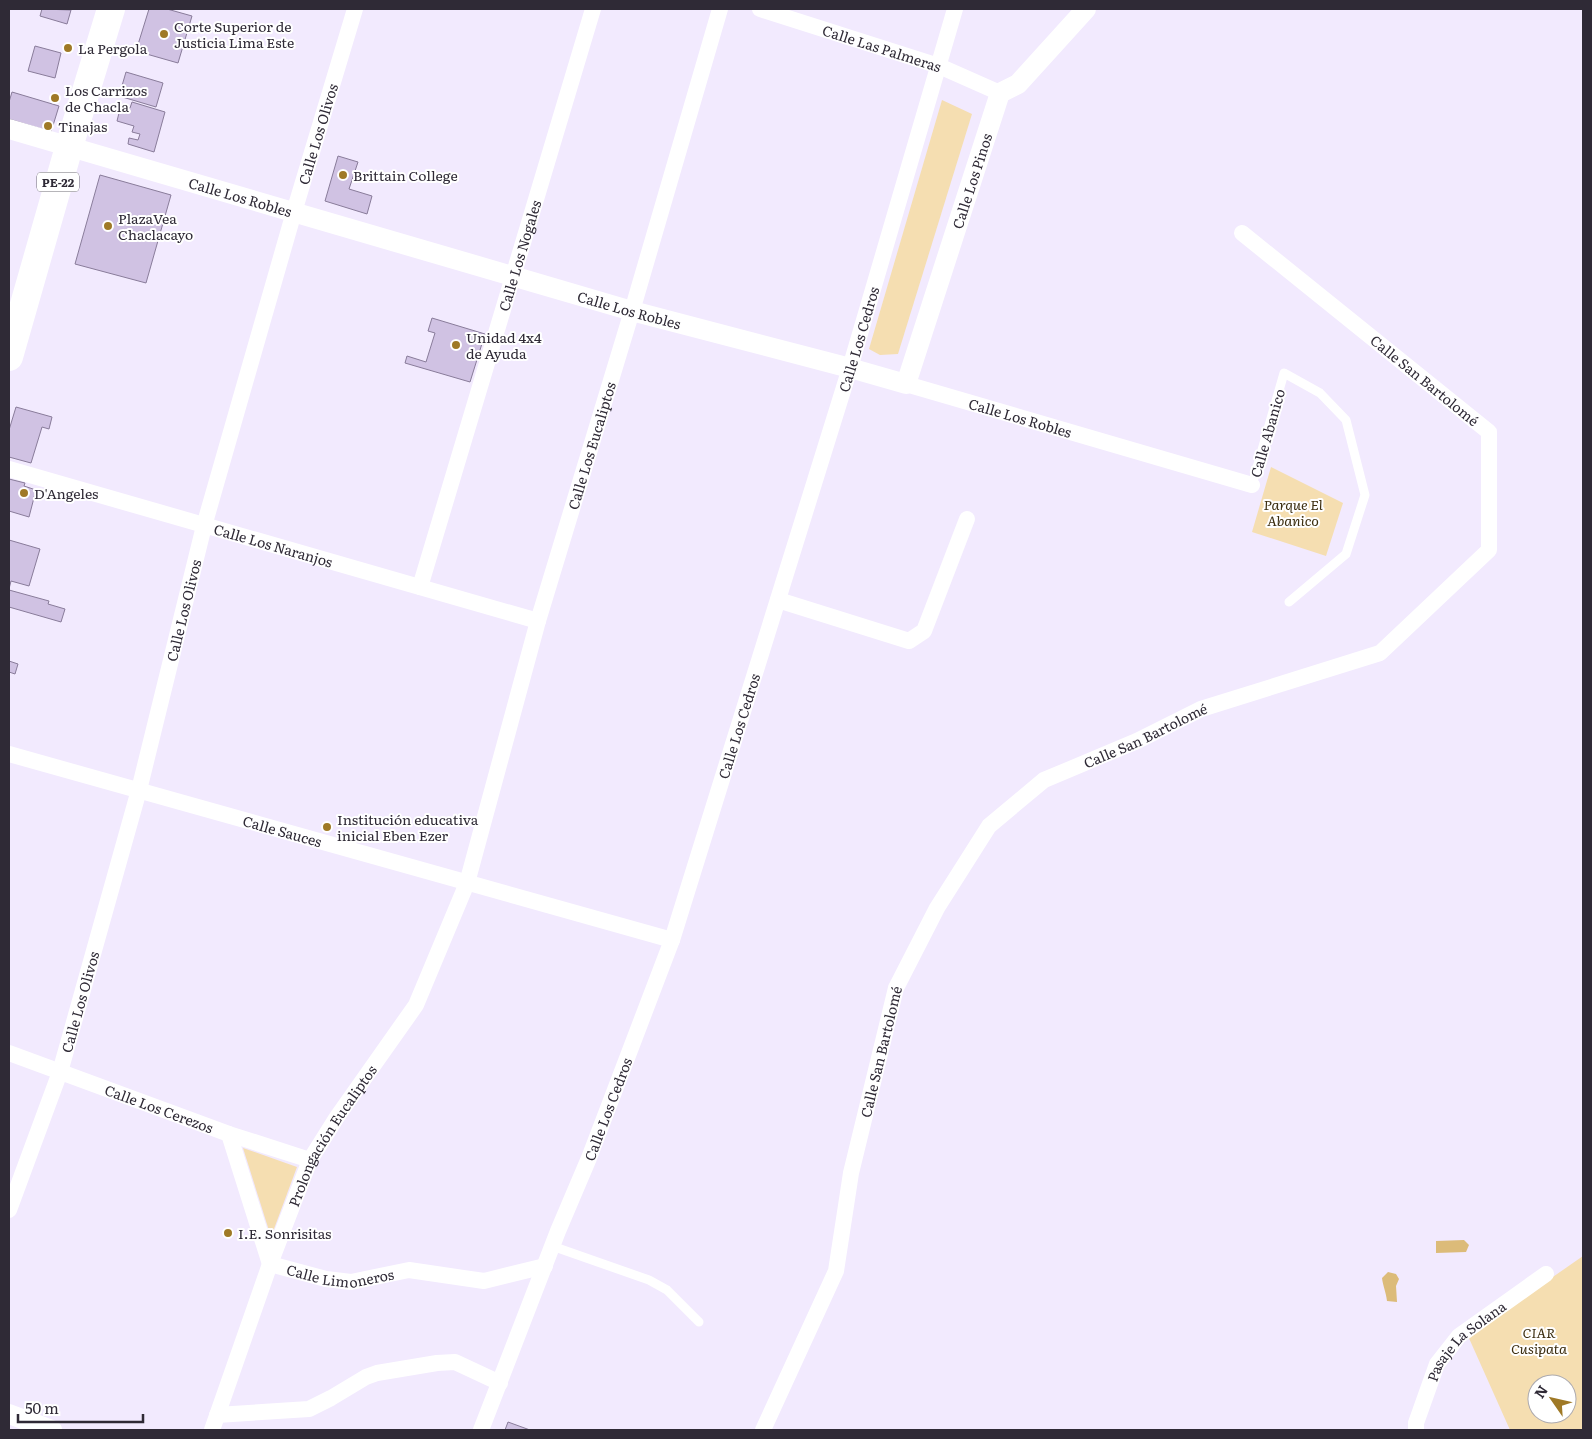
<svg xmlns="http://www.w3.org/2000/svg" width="1592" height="1439" viewBox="0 0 1592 1439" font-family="Literata,serif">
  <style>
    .green { fill: #f5deb1; fill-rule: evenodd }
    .water { fill: #dcbb79 }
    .building { fill: #d0c2e3; stroke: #897c9a }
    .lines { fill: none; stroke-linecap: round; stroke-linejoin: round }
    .service { stroke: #fff; stroke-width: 9 }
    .minor { stroke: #fff; stroke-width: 16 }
    .tertiary { stroke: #fff; stroke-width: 20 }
    .trunk { stroke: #fff; stroke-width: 28 }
    .poi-dot { fill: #9f7926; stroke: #fff; stroke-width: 2 }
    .labels { text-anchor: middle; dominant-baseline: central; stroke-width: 4; stroke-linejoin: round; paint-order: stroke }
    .shield { fill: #fff; stroke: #6d6a72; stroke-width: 1 }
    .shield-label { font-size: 12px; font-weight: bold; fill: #2f2a36 }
    .poi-label { font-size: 14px; fill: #2f2a36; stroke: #fff; text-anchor: start }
    .street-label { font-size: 14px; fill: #2f2a36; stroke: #fff }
    .park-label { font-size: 14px; font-style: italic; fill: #3c2e10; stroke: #fff }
  </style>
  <rect width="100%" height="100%" fill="#f2eafe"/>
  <g class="green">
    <polygon points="942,100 972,114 898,354 880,355 869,349"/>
    <polygon points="1271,467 1343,503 1326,556 1252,532"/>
    <polygon points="243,1148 297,1167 271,1237"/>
    <path d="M 1583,1256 L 1583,1430 L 1510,1430 L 1468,1336 ZM 1537,1384 L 1567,1384 L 1567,1414 L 1537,1414 Z"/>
  </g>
  <g class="water">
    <polygon points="1464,1240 1469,1245 1466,1252 1436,1253 1436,1241"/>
    <path d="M 1388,1272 L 1396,1274 L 1399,1279 L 1396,1286 L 1397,1302 L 1387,1301 C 1386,1292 1383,1286 1382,1278 Z"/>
  </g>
  <g class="building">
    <polygon points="42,9 71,10 67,24 40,16"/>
    <polygon points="149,9 167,9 192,16 178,63 136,51"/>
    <polygon points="35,46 61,53 55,78 28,71"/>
    <polygon points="126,72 163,83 156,107 119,96"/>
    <polygon points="12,92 59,106 51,132 9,119 9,102"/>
    <polygon points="132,102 165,112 154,152 128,144 129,138 138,140 140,134 132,132 134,126 117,121 121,105 130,108"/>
    <polygon points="338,156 358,162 349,189 372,196 367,214 325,201"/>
    <polygon points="100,175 171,195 146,283 75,264"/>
    <polygon points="432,318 485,334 470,382 405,363 407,356 426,362 435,333 428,331"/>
    <polygon points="16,407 52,417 49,429 42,427 31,463 9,457 9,430"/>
    <polygon points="9,479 25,483 24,486 36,490 29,517 9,511"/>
    <polygon points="9,540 40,549 29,586 11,581 9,589"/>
    <polygon points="9,590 49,601 48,604 65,609 61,622 9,607"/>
    <polygon points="9,661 18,664 15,674 9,672"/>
    <polygon points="508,1422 530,1430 505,1430"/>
  </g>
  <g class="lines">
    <g class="service">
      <polyline points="1252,485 1284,373 1320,393 1346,420 1365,495 1346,554 1289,602"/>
      <polyline points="552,1246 649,1280 667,1290 699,1322"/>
    </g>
    <g class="minor">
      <path id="s1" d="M 760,9 L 939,66 L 1000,93"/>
      <path id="s2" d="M 906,384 L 1252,485"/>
      <path id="s3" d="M 9,469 L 538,621"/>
      <path id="s4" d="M 420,587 L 593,9"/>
      <polyline points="778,600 909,641 924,631 967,519"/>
      <path id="s5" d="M 9,754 L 672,940"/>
      <path id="s6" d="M 9,1053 L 229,1134 L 310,1160"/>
      <polyline points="229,1134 270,1264"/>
      <path id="s7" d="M 9,1210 L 60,1072 L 139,790 L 204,526 L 294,212 L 355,9"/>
      <path id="s8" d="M 270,1264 L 326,1279 L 351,1282 L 409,1270 L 484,1281 L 545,1266"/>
      <polyline points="217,1415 309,1409 331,1398 366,1377 377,1373 437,1363 455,1362 500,1383"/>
      <path id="s9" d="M 212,1430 L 270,1264 L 310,1160 L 337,1117 L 416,1005 L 467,883 L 538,621 L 632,311 L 720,9"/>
      <path id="s10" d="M 481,1430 L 558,1231 L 589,1158 L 672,940 L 850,368 L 955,9"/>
      <path id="s11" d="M 763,1430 L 836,1271 L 851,1173 L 896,988 L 937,908 L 989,826 L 1044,780 L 1137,741 L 1201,709 L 1380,653 L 1489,550 L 1489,432 L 1242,233"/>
      <path id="s12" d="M 1416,1430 L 1416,1423 L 1437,1364 L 1459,1336 L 1546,1274"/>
    </g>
    <g class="tertiary">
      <path id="s13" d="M 9,129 L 632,311 L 850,368 L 906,384 L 1000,93 L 1018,84 L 1086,9"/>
      <polyline points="9,1414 52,1430"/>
    </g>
    <polyline class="trunk" points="9,357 69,147 111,9"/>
  </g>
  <g class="poi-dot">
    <circle cx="164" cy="34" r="5"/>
    <circle cx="68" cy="48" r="5"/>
    <circle cx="55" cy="98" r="5"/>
    <circle cx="48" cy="126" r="5"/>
    <circle cx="343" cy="175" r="5"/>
    <circle cx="108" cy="226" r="5"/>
    <circle cx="456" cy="345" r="5"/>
    <circle cx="24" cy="493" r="5"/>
    <circle cx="327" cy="827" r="5"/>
    <circle cx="228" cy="1233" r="5"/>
  </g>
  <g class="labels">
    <rect class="shield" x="37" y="172.5" width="42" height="19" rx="4"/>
    <g class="shield-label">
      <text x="58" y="182">PE-22</text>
    </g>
    <g class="poi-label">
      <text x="174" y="26">Corte Superior de<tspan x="174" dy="16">Justicia Lima Este</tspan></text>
      <text x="78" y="48">La Pergola</text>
      <text x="65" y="90">Los Carrizos<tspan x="65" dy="16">de Chacla</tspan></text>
      <text x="58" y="126">Tinajas</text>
      <text x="353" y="175">Brittain College</text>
      <text x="118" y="218">PlazaVea<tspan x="118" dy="16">Chaclacayo</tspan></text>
      <text x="466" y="337">Unidad 4x4<tspan x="466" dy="16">de Ayuda</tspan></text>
      <text x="34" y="493">D'Angeles</text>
      <text x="337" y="819">Institución educativa<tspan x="337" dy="16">inicial Eben Ezer</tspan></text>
      <text x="238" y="1233">I.E. Sonrisitas</text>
    </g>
    <g class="street-label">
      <text stroke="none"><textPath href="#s1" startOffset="128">Calle Las Palmeras</textPath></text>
      <text stroke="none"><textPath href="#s7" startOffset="1120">Calle Los Olivos</textPath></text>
      <text stroke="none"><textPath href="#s13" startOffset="1146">Calle Los Pinos</textPath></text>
      <text stroke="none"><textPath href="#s13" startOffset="241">Calle Los Robles</textPath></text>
      <text stroke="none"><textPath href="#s4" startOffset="346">Calle Los Nogales</textPath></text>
      <text stroke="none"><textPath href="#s13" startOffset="646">Calle Los Robles</textPath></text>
      <text stroke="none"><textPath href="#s10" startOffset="1155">Calle Los Cedros</textPath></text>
      <text transform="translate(1425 380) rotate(39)">Calle San Bartolomé</text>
      <text stroke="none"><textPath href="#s2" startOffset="119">Calle Los Robles</textPath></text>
      <text transform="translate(1267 433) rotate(-74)">Calle Abanico</text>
      <text stroke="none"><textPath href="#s9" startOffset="1062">Calle Los Eucaliptos</textPath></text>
      <text stroke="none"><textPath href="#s3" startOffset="275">Calle Los Naranjos</textPath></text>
      <text stroke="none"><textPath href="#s7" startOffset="625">Calle Los Olivos</textPath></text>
      <text stroke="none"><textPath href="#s10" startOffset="750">Calle Los Cedros</textPath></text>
      <text stroke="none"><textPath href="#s11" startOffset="834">Calle San Bartolomé</textPath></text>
      <text stroke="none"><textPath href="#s5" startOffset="284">Calle Sauces</textPath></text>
      <text stroke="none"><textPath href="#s7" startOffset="220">Calle Los Olivos</textPath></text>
      <text stroke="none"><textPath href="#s11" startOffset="399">Calle San Bartolomé</textPath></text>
      <text stroke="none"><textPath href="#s6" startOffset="160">Calle Los Cerezos</textPath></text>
      <text stroke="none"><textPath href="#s10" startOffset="345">Calle Los Cedros</textPath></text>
      <text stroke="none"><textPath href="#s9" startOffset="319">Prolongación Eucaliptos</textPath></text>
      <text stroke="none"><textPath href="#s8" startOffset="72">Calle Limoneros</textPath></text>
      <text stroke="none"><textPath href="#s12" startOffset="106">Pasaje La Solana</textPath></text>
    </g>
    <g class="park-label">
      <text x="1293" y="504">Parque El<tspan x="1293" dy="16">Abanico</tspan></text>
      <text x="1539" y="1332">CIAR<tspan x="1539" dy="16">Cusipata</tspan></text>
    </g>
  </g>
  <rect width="1592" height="1439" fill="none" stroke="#2f2a36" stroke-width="20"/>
  <g transform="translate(1552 1399) rotate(304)"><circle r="24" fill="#ffffff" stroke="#acaaaf"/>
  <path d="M0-4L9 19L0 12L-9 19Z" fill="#9f7926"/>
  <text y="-8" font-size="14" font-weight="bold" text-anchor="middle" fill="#2f2a36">N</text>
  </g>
  <path d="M18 1414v8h125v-8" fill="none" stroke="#2f2a36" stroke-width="2.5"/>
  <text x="25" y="1414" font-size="15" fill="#2f2a36" stroke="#ffffff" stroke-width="4" paint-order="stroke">50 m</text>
</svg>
